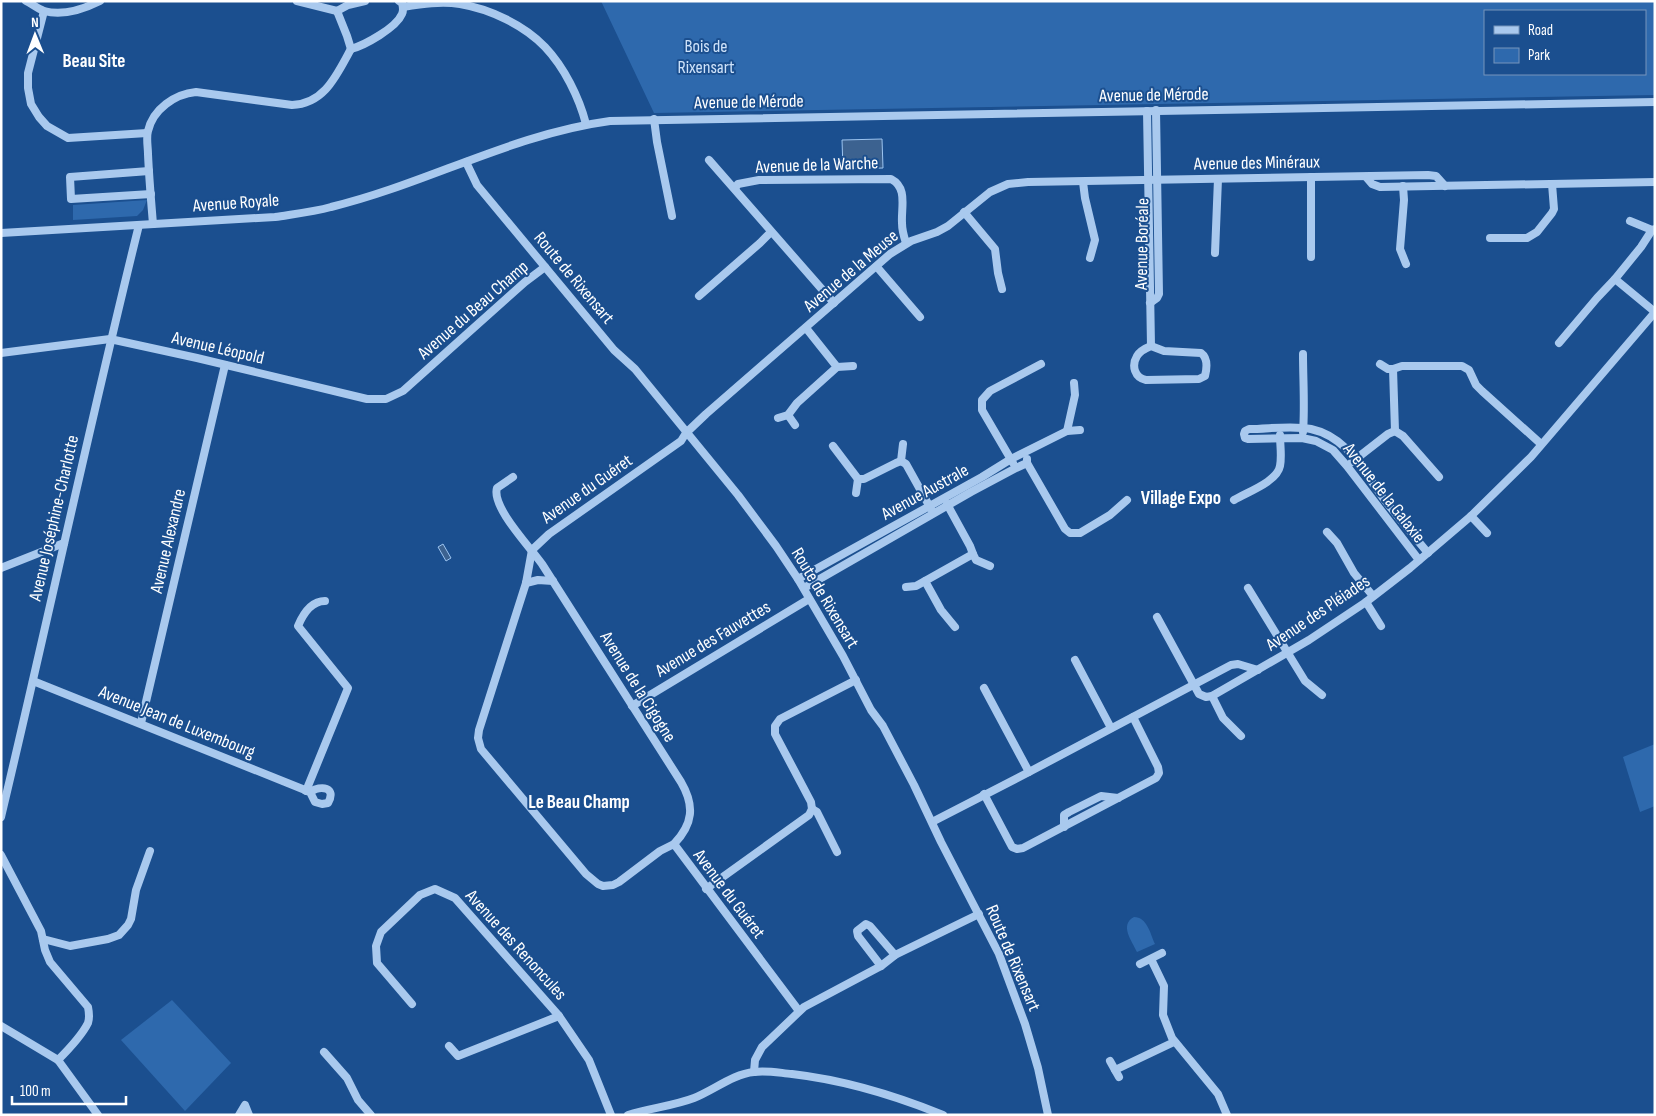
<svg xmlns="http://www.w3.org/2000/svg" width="1656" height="1116" viewBox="0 0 1656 1116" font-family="'Sofia Sans Condensed',sans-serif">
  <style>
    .green { fill: #2e69ad; fill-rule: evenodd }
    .water { fill: #3c6290; stroke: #9cc4f0 }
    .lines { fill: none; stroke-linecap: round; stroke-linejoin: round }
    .minor { stroke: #a9c9ee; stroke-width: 8 }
    .labels { text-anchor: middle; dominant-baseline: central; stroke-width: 4; stroke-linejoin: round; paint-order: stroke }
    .park-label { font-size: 18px; fill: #cfe3fa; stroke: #1b4f8f }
    .street-label { font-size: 18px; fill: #fff; stroke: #1b4f8f }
    .neighbourhood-label { font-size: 19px; font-weight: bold; fill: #fff; stroke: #1b4f8f }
  </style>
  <rect width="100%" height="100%" fill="#1b4f8f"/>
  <g class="green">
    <path d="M 601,1 L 1655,1 L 1655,95 L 654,113 ZM 1485,11 L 1645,11 L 1645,74 L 1485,74 Z"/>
    <polygon points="147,200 143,210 137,216 73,220 73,205"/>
    <polygon points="1655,744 1655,806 1640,812 1623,757"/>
    <path d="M 1134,917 C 1147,917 1150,933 1155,944 L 1137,952 C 1132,941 1119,925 1134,917 Z"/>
    <polygon points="172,1000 231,1063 185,1111 121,1040"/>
  </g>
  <g class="water">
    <polygon points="882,139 883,168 843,169 842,140"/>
    <polygon points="443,544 451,558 446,561 438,547"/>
  </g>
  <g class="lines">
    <g class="minor">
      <path d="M 26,1 C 32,4 38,9 44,11 C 62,16 84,9 100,1"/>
      <polyline points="297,1 337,11"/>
      <path d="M 403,7 C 422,4 441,1 460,4 C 490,9 524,25 545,47 C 564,67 579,97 586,124"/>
      <polyline points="44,11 28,73 28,88 31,104 39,117 47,126 68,138 147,133"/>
      <polyline points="337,11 347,36 351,49"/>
      <polyline points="337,11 348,5 365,1"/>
      <path d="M 351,49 C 365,45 396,28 402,14 C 404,10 403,7 402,3 L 399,1"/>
      <path d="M 1147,111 L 1151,346 C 1146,348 1140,351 1137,356 C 1131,366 1135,378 1146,380 L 1199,379 L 1205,376 C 1207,368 1208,358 1201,353 L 1164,351 L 1151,346"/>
      <polyline points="654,119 657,142 672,216"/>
      <polyline points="709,160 834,303"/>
      <polyline points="466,162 477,185 614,350 635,369 738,495 776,546 798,579 843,656 871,710 883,726 914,785 941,842 999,954 1025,1024 1038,1068 1048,1115"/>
      <polyline points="149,171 70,177 71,199 151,194"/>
      <polyline points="1311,177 1311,257"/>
      <polyline points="1366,177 1372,184 1380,187 1655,182"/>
      <polyline points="1083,182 1085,198 1095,240 1090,258"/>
      <polyline points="1403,186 1404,200 1400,249 1406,264"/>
      <path d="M 735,188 L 738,184 L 759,180 L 891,179 C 908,188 901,207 902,223 C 902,230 904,237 906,243"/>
      <polyline points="964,212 995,249 998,273 1002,289"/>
      <polyline points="1630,221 1652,230"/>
      <path d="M 153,224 C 151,200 149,177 148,154 C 148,147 146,138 148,131 C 153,109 175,94 196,92 L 292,105 C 325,104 337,74 351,49"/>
      <path d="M 1,233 L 275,217 C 294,214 313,212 331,207 C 426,184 513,134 610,121 L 1655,102"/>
      <polyline points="1490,238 1527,238 1537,232 1552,213 1554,209 1552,184"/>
      <polyline points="1215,253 1218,179"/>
      <polyline points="877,267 920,317"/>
      <polyline points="1615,279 1655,312"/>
      <polyline points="699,296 760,243 771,232"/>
      <polyline points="1150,303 1157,298 1159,294 1156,110"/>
      <polyline points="1559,343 1597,298 1615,279 1641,247 1652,230 1655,229"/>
      <polyline points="1,353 110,339 197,358 367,399 386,399 403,391 525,282 545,267"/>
      <path d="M 1303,354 C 1303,380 1305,406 1303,432"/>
      <polyline points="1380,364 1388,369 1393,369"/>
      <polyline points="837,367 853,366"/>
      <polyline points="788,415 795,425"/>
      <polyline points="778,418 788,415 797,403 837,367 806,328"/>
      <polyline points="1067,431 1080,430"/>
      <polyline points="1395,431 1393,369 1402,366 1462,366 1469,370 1476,385 1482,391 1541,444"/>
      <polyline points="1395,431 1403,436 1439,477"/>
      <polyline points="903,444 901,461 906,464 931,509"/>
      <polyline points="833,446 858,479 864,479 896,463 901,461"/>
      <polyline points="1027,459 1027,463 1065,529 1070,533 1080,533 1110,515 1127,500"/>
      <polyline points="1352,462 1388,434 1395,431"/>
      <polyline points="1013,463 982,410 982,400 990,391 1041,364"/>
      <path d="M 513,477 L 497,488 C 491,507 531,548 542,564 L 681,782 C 695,806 693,824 674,844"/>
      <polyline points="856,493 858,479"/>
      <path d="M 1234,500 C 1247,492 1277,482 1280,466 C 1282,456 1280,445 1280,435"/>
      <polyline points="947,504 970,546 973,554 925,581 941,610 955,627"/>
      <polyline points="1471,516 1487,533"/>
      <polyline points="1327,532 1337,543 1354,573 1373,596"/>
      <polyline points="973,554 976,560 990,566"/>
      <path d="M 1419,560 L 1347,466 L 1333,450 L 1316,441 L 1302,438 L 1248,439 L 1245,438 L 1244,434 L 1245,431 L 1249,429 C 1268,429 1293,425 1311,429 C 1348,437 1363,471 1384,499 C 1398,517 1413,535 1428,553"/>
      <polyline points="1,568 64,543"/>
      <polyline points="798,579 982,477 1011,459 1067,431 1075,395 1074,383"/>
      <polyline points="526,583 538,580 553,581"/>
      <polyline points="906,587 916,586 925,581"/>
      <polyline points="804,588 971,492 1016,468 1027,463"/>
      <polyline points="1248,588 1305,681 1322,695"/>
      <polyline points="1366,602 1381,626"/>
      <polyline points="1157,617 1199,694 1206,697 1212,696 1309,640 1366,602 1410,568 1471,516 1531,457 1655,312"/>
      <polyline points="1075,660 1111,728"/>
      <path d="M 33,681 L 310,792 C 321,785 337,787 328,803 L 322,804 L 315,802 L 310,792"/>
      <polyline points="984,688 1029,772"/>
      <polyline points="1212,696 1223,718 1241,736"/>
      <polyline points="632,706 809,599"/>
      <polyline points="141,723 225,365"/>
      <path d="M 306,791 L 348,688 L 298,626 C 303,614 311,601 325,601"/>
      <polyline points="984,794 1012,847 1017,849 1023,848 1156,778 1159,773 1158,767 1133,717"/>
      <polyline points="812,809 817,812 837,852"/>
      <path d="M 1,817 C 48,620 90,422 139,225"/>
      <polyline points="932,822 1029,772 1231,665 1238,664 1258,670"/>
      <polyline points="1064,827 1064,815 1069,812 1101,796 1118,798"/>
      <path d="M 1,855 L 41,931 L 45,950 L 50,962 L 88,1007 C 89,1012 90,1017 88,1023 C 82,1035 68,1050 58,1060 L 98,1115"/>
      <polyline points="706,889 809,815 812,809 811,802 775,734 775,726 780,719 856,680"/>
      <polyline points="43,939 70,946 108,939 119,935 128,925 131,919 136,890 150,851"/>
      <polyline points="1151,959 1164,986 1163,1015 1172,1038 1218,1094 1227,1115"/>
      <polyline points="1140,964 1162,953"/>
      <polyline points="881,966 858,936 857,931 866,924 870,926 895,955"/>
      <polyline points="412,1004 377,963 376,946 381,932 420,895 435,889 455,898 559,1016 589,1060 611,1115"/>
      <polyline points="799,1011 674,844 660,851 619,882 613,885 603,886 598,884 586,874 481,749 478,738 479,730 526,583 532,550 549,534 681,441 686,433 706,414 890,254 911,241 937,232 948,226 990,192 1008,184 1028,182 1428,175 1436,176 1445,186"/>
      <polyline points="1,1026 58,1060"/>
      <polyline points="449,1046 458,1056 559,1016"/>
      <polyline points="324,1052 347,1078 358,1100 371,1115"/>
      <polyline points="1110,1061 1119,1077"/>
      <polyline points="1115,1070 1174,1042"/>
      <polyline points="754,1072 755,1060 762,1047 804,1007 881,966 895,955 979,914"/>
      <polyline points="239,1115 245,1105 249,1115"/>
      <path d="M 628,1115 C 650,1108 673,1106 694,1098 C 714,1090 733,1074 754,1072 C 766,1070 780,1073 792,1074 C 844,1080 894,1095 943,1115"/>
    </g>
  </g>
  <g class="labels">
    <g class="park-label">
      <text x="706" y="46">Bois de<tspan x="706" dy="21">Rixensart</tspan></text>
    </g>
    <g class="street-label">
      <text transform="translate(1154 95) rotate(-1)">Avenue de Mérode</text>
      <text transform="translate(749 102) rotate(-1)">Avenue de Mérode</text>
      <text transform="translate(1257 163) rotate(-1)">Avenue des Minéraux</text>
      <text transform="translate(817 165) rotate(-2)">Avenue de la Warche</text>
      <text transform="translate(236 203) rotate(-4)">Avenue Royale</text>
      <text transform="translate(1142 244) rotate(-89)">Avenue Boréale</text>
      <text transform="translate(851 271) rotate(-40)">Avenue de la Meuse</text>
      <text transform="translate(574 278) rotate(50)">Route de Rixensart</text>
      <text transform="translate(473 310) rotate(-41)">Avenue du Beau Champ</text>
      <text transform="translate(218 348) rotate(13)">Avenue Léopold</text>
      <text transform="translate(587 489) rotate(-35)">Avenue du Guéret</text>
      <text transform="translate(925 492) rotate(-29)">Avenue Australe</text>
      <text transform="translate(1384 493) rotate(52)">Avenue de la Galaxie</text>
      <text transform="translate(54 518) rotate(-77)">Avenue Joséphine-Charlotte</text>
      <text transform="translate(168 541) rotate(-77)">Avenue Alexandre</text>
      <text transform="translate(825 598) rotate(59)">Route de Rixensart</text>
      <text transform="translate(1318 613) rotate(-34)">Avenue des Pléiades</text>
      <text transform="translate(713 639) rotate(-31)">Avenue des Fauvettes</text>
      <text transform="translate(638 687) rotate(58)">Avenue de la Cigogne</text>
      <text transform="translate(177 722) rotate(22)">Avenue Jean de Luxembourg</text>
      <text transform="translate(729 894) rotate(53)">Avenue du Guéret</text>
      <text transform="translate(516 945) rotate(48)">Avenue des Renoncules</text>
      <text transform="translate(1013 958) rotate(67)">Route de Rixensart</text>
    </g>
    <g class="neighbourhood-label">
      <text x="94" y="61">Beau Site</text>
      <text x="1181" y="498">Village Expo</text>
      <text x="579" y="802">Le Beau Champ</text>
    </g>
  </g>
  <rect width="1656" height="1116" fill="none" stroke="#ffffff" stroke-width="5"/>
  <rect x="1484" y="10" width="162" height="65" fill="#1b4f8f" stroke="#7695bc"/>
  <rect x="1494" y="26" width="25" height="8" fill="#a9c9ee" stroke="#7695bc"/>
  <text x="1528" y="35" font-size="15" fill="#ffffff">Road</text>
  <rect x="1494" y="48" width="25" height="15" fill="#2e69ad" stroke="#7695bc"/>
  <text x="1528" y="60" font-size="15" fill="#ffffff">Park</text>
  <g transform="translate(35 35) rotate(359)" stroke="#1b4f8f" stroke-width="4" paint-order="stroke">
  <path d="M0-4L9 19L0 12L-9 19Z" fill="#ffffff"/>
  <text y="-8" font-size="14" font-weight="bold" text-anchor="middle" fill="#ffffff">N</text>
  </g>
  <path d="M12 1096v8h114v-8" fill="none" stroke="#ffffff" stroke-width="2.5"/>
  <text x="20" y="1096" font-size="15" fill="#ffffff" stroke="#1b4f8f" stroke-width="4" paint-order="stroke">100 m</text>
</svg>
